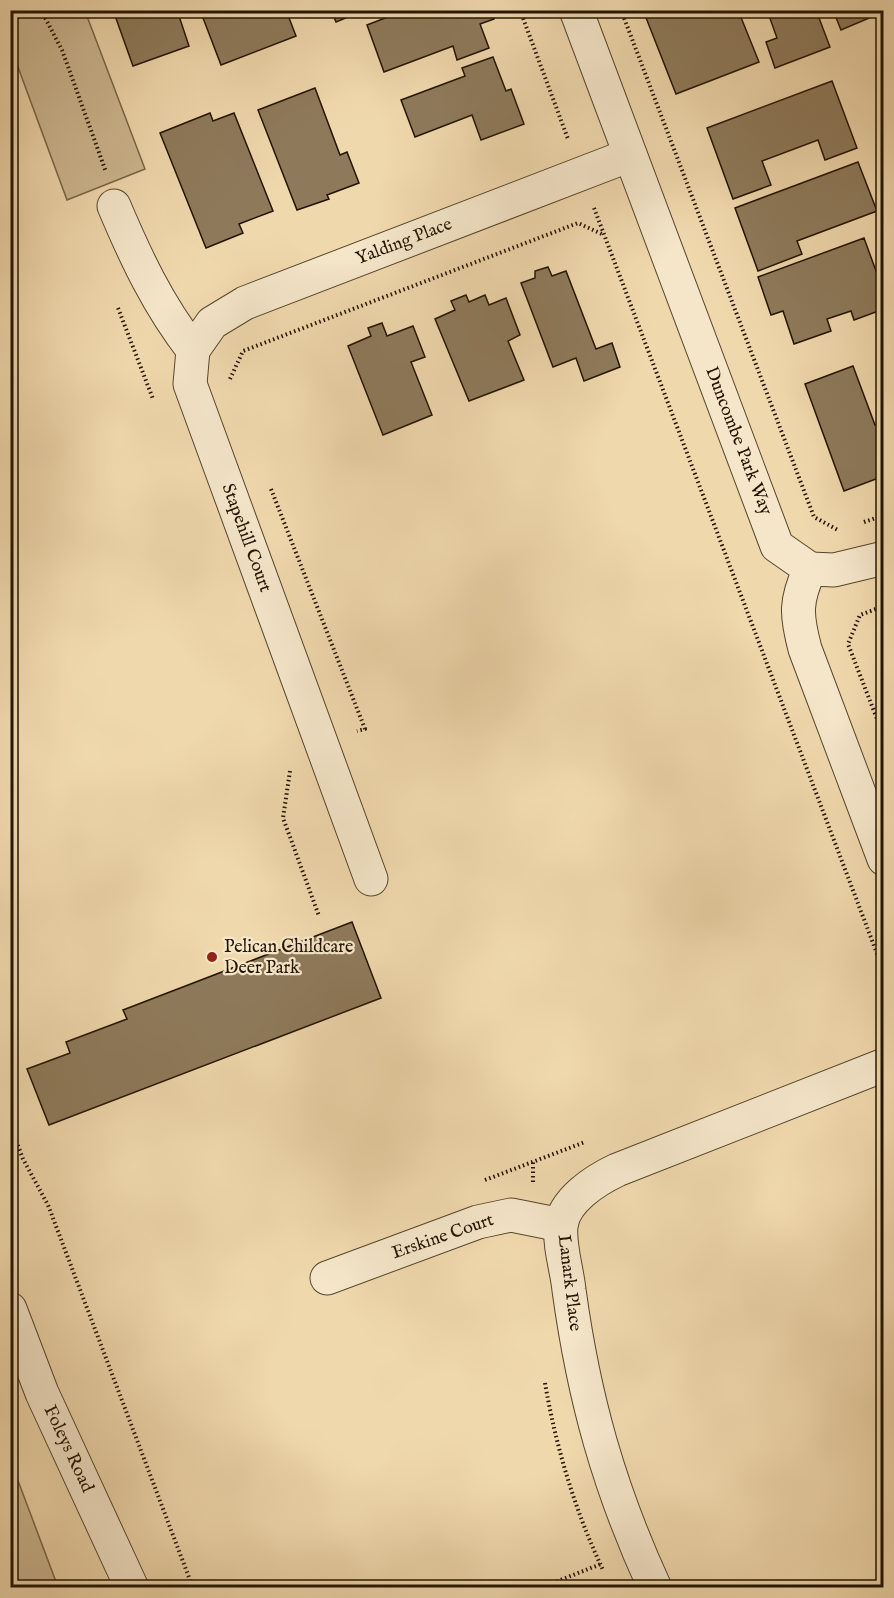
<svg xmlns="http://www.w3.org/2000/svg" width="894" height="1598" viewBox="0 0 894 1598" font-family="'IM FELL English',serif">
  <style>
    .green { fill: #cdb790; stroke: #786649; stroke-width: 1.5 }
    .building { fill: #8e7a5b; stroke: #231402; stroke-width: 1.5 }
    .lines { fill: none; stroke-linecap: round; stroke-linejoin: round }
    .minor-casing { stroke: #56452d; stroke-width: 35 }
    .path { stroke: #231402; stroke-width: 4; stroke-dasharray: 1.5 3; stroke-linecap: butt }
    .minor { stroke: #f5e6ca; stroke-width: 33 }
    .poi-dot { fill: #8f2418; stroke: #f5e6ca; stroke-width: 2 }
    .labels { text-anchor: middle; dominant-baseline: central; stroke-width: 4.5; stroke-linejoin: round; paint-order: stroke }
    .street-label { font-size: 18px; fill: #231402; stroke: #f5e6ca }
    .poi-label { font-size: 18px; fill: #231402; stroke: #f5e6ca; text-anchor: start }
  </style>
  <rect width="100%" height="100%" fill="#f0d8ad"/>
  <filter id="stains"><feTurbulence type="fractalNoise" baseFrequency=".00333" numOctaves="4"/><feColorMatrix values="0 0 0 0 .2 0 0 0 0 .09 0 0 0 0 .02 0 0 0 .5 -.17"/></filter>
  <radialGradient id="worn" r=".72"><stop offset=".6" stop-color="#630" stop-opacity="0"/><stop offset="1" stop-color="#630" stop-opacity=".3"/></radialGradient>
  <g class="green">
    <polygon points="11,10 85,11 145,169 67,200 11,48"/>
    <polygon points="10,1462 11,1462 58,1587 11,1587"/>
  </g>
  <g class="building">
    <polygon points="113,10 177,10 189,46 133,66"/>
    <polygon points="200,10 286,10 296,36 221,65"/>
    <polygon points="331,10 365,10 336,22"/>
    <polygon points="406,10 491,10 494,19 480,24 489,48 457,60 453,46 384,72 367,25"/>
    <polygon points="643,10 738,10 759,62 676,94"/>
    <polygon points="767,10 816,10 830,47 775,68 766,42 777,38"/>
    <polygon points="833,10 882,10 883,12 841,30"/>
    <polygon points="493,57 506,91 511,89 524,124 481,140 472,115 415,137 401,100 465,76 462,68"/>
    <polygon points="832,81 857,148 825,160 818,140 762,161 771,185 733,199 707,128"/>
    <polygon points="315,88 340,155 347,152 359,183 327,195 329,199 297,210 258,110"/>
    <polygon points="210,113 213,121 234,113 273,211 239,224 243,233 206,248 160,133"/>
    <polygon points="858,162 877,211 797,241 802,254 758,271 735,208"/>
    <polygon points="864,238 884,293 884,309 854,320 851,311 827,319 831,331 794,344 783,311 771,315 758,277"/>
    <polygon points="548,267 552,276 566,271 596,349 612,343 620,367 584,381 576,358 553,367 521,283 535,278 535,271"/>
    <polygon points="466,295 469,302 485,295 489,305 506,298 520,335 508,341 524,380 469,401 435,319 455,310 451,301"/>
    <polygon points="382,323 387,336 413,326 425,357 411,362 432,415 383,435 348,346 371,336 368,328"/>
    <polygon points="853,366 875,425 884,422 884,476 844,491 805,384"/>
    <polygon points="352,922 381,998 49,1125 27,1069 70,1053 66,1042 127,1019 123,1010"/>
  </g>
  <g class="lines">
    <defs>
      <g id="minor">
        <path d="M 576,10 L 777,546 L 810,569 C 795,601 796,615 805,649 L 884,859"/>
        <path d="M 114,206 C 136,258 158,305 193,350 L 190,384 L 371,879"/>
        <polyline points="193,350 212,323 245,303 630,155"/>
        <polyline points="810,569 834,570 884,558"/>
        <polyline points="327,1278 478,1222 511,1215 561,1225"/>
        <polyline points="10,1309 42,1393 132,1588"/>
        <path d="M 655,1588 C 609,1488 584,1399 569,1290 C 567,1270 559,1246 561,1226 C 564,1200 596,1180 617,1170 L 884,1065"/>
      </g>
    </defs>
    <use href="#minor" class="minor-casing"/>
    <g class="path">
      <polyline points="41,10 62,50 106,172"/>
      <polyline points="520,10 568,139"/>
      <polyline points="621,10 814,517 838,530"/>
      <polyline points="594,208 884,972"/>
      <polyline points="118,308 153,399"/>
      <polyline points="230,379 243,351 578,223 604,235"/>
      <polyline points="271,489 365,729 357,731"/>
      <polyline points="864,522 884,515"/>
      <polyline points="884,606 860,615 848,644 884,737"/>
      <polyline points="290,771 283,818 319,916"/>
      <polyline points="10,1124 23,1159 48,1205 193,1588"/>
      <polyline points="485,1180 585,1142"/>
      <polyline points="533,1182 533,1162"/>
      <path d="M 545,1383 C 556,1447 575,1511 603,1570"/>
      <polyline points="540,1588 601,1564"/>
    </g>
    <use href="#minor" class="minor"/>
  </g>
  <circle class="poi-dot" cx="212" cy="957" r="6"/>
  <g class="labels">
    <g class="street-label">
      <text transform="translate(404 242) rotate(-21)">Yalding Place</text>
      <text transform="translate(738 441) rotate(69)">Duncombe Park Way</text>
      <text transform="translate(246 538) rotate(70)">Stapehill Court</text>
      <text transform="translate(443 1237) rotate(-19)">Erskine Court</text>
      <text transform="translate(569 1283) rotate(83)">Lanark Place</text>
      <text transform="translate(68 1449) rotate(65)">Foleys Road</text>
    </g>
    <g class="poi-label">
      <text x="224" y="947">Pelican Childcare<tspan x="224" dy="21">Deer Park</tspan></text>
    </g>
  </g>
  <rect width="894" height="1598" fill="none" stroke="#f0d8ad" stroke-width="36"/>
  <rect x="12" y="12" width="870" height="1574" fill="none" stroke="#231402" stroke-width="3"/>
  <rect x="18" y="18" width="858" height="1562" fill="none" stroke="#231402" stroke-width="1.5"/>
  <rect width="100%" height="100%" filter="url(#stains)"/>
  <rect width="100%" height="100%" fill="url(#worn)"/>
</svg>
